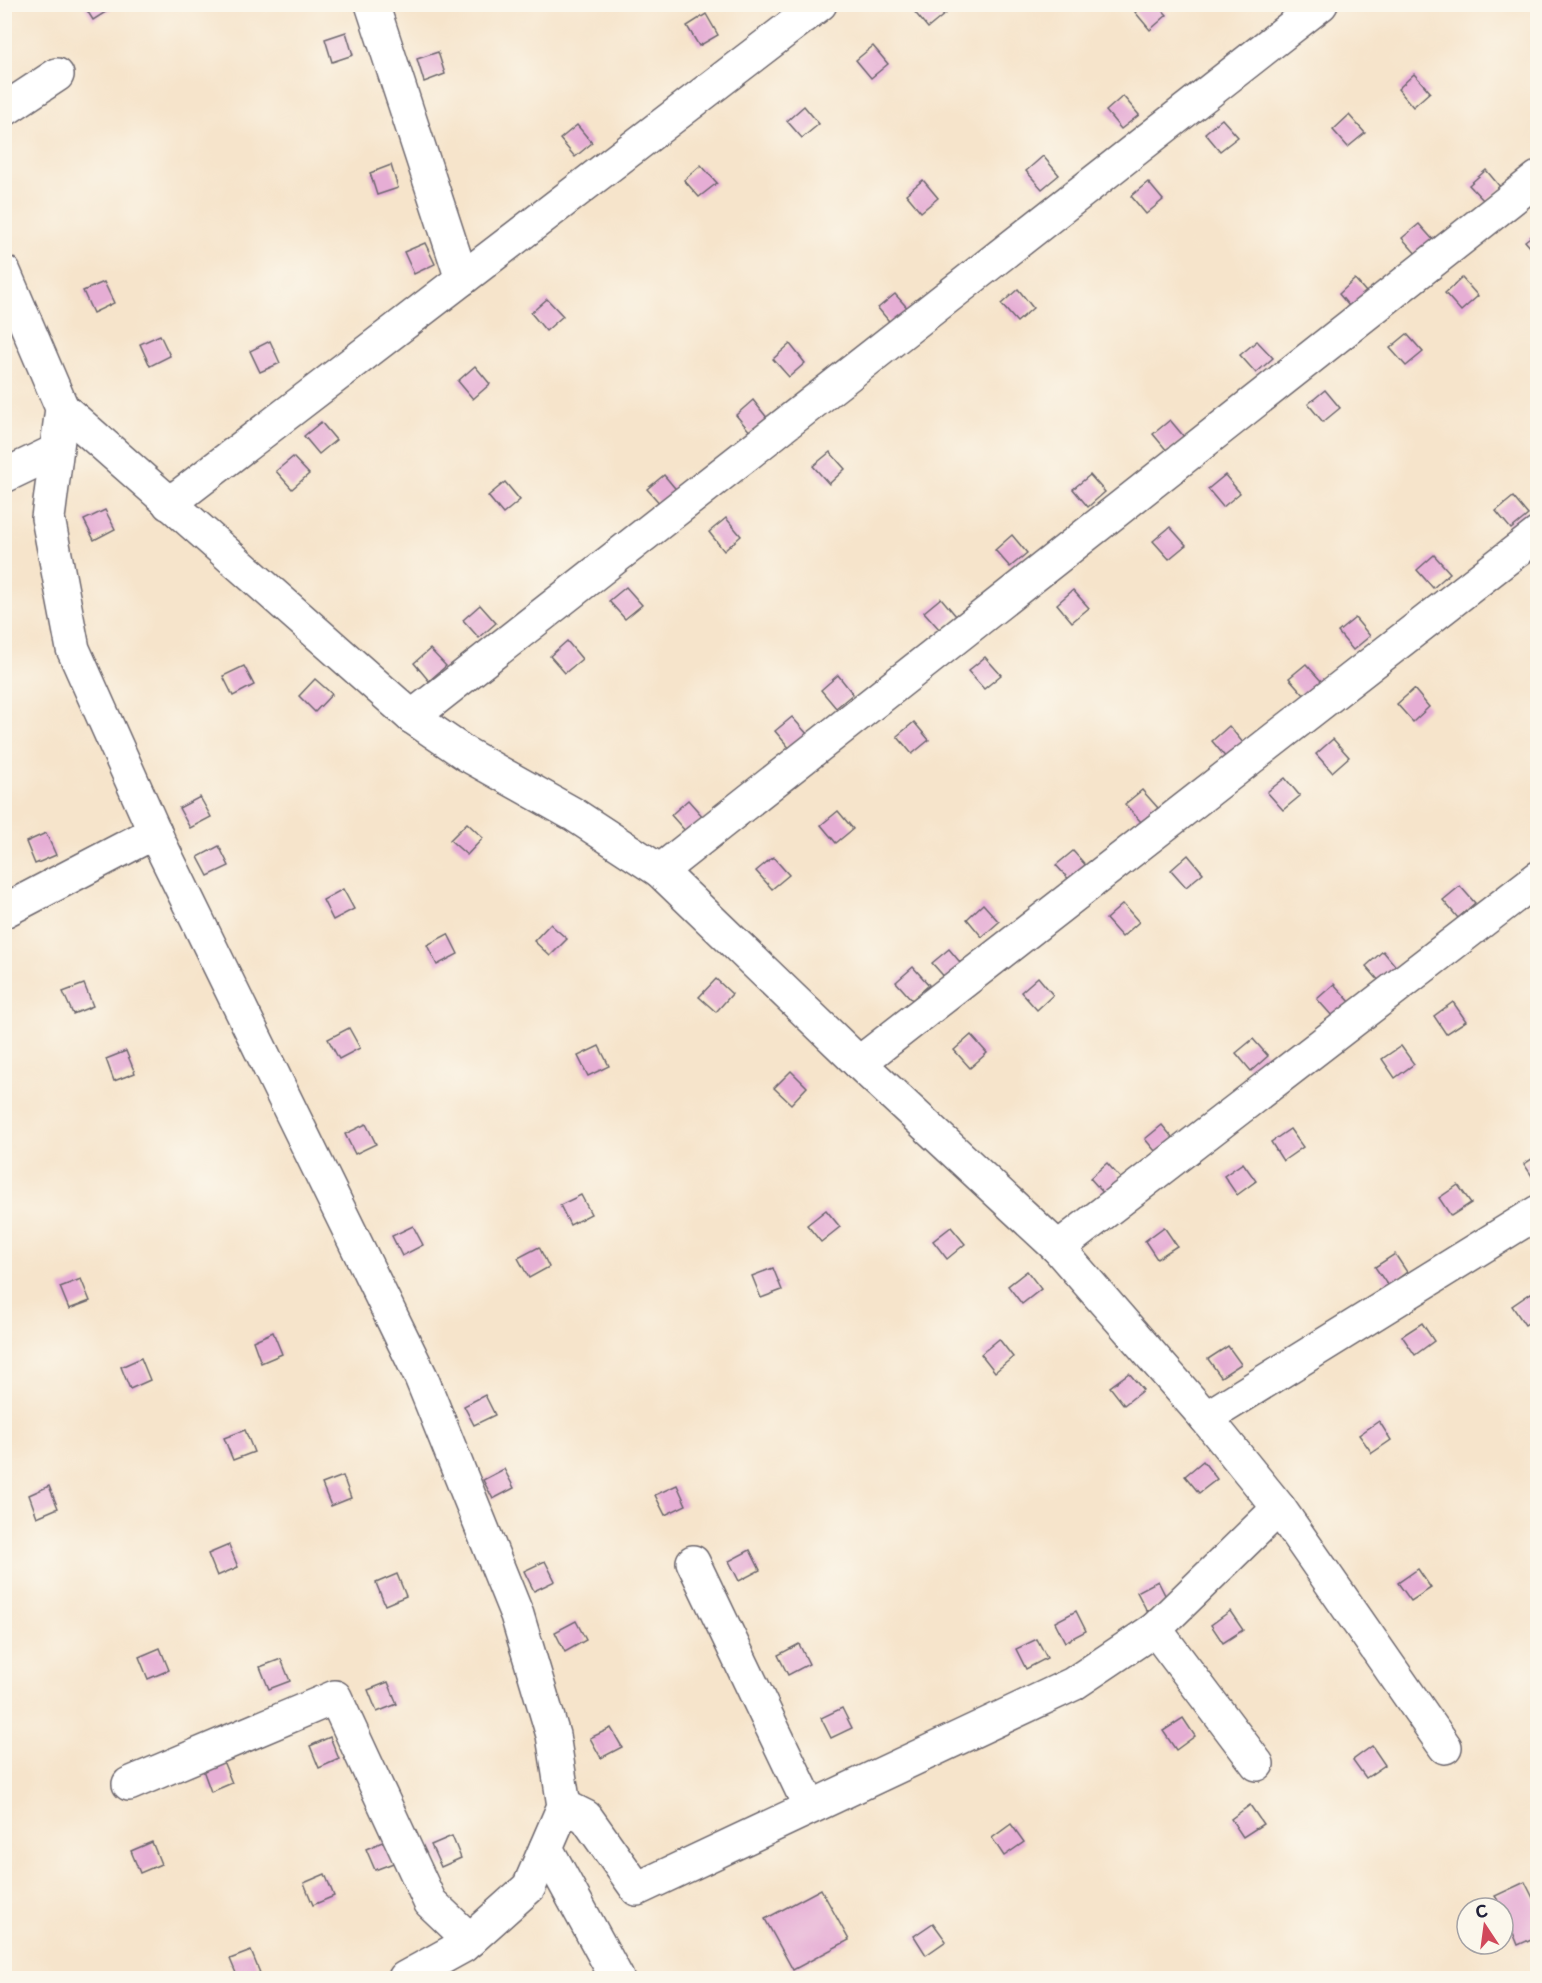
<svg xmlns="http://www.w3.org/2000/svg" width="1542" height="1983" viewBox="0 0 1542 1983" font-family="'Playpen Sans',sans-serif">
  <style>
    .building { fill: #e6aed5 }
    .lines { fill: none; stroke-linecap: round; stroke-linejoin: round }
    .minor-casing { stroke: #6c666d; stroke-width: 36 }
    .minor { stroke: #fff; stroke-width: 33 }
  </style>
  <rect width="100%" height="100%" fill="#fbf7ec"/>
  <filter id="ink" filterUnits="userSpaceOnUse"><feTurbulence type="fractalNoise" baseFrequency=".0167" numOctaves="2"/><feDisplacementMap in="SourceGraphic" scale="12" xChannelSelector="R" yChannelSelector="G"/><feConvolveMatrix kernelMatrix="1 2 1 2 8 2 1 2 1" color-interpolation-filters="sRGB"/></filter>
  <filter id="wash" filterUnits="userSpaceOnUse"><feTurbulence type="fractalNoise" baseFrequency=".008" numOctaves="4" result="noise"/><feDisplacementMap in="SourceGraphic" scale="24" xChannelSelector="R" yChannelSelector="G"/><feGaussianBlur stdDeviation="1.35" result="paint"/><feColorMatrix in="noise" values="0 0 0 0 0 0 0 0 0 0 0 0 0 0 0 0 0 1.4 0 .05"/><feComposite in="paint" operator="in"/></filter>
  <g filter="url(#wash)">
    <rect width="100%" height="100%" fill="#f6e4cb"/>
    <g id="blocks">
      <g class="building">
        <polygon points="83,4 109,4 112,8 93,20"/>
        <polygon points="919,4 937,4 945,14 928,28 913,10"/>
        <polygon points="1144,4 1157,4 1167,15 1150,30 1135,12"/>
        <polygon points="706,14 718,35 699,46 687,26"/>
        <polygon points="346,32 353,55 332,62 325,39"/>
        <polygon points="873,46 888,64 871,78 856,60"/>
        <polygon points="438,52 445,74 424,82 417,59"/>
        <polygon points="1414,74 1430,92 1413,107 1398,89"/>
        <polygon points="1123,96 1139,115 1121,129 1106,111"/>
        <polygon points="804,106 819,124 802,138 787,121"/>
        <polygon points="1349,115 1365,133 1348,147 1333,130"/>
        <polygon points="1222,119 1238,137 1220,151 1205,133"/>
        <polygon points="577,125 592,143 575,157 560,139"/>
        <polygon points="1043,156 1059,175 1042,189 1026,171"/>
        <polygon points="391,165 398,188 377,195 370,173"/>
        <polygon points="701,165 717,183 699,197 684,180"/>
        <polygon points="1486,170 1501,188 1485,202 1469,185"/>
        <polygon points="923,180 938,198 921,212 906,194"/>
        <polygon points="1148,182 1163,200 1146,214 1131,196"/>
        <polygon points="1419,224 1435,242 1418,256 1402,238"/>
        <polygon points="1538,231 1538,256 1525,241"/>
        <polygon points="425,243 435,264 414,274 404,252"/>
        <polygon points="1462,278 1478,296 1461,311 1445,293"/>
        <polygon points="1355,279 1371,298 1354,312 1339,294"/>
        <polygon points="104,282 114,303 93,313 83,291"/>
        <polygon points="1018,289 1033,308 1017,322 1001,304"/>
        <polygon points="895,294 911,312 893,326 878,308"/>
        <polygon points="547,299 563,316 546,331 531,313"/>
        <polygon points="1407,334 1423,352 1406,366 1390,348"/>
        <polygon points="160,335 170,356 150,366 140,344"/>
        <polygon points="270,341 280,363 260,372 250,351"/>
        <polygon points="1257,341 1273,358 1256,373 1240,355"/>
        <polygon points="790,344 805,363 789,377 773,359"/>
        <polygon points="475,366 490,384 473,399 458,381"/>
        <polygon points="1325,390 1340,408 1323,422 1308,404"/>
        <polygon points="753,400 768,419 751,433 736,415"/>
        <polygon points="1170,420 1185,438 1168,452 1153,434"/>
        <polygon points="321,422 336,440 319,454 304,436"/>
        <polygon points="830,452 845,469 829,484 813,466"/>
        <polygon points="293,457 309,474 292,489 276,471"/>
        <polygon points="664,475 679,493 663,507 647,489"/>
        <polygon points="1090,475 1105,492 1088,507 1073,489"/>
        <polygon points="1225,475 1240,493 1223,507 1208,489"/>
        <polygon points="505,482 520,500 503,514 488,496"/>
        <polygon points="1513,497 1528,515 1511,529 1496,511"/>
        <polygon points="105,510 115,529 94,540 84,520"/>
        <polygon points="726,518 741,536 724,551 709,532"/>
        <polygon points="1170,527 1186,545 1169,559 1153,541"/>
        <polygon points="1012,535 1027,553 1010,567 995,550"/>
        <polygon points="1434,555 1450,573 1433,588 1417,570"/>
        <polygon points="626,587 642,605 625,619 609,601"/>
        <polygon points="1073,590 1089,608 1072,622 1057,604"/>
        <polygon points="941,598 956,616 940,630 924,612"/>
        <polygon points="480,605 496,623 479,638 463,620"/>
        <polygon points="1355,618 1370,636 1353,650 1338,632"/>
        <polygon points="567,641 582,659 565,673 550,656"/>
        <polygon points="430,649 446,666 429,681 414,663"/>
        <polygon points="985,657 1001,675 984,689 968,671"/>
        <polygon points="1306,664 1322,682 1305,696 1289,678"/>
        <polygon points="244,666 254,685 233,696 223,676"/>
        <polygon points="838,675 853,694 836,708 821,690"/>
        <polygon points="315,679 332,694 315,712 299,696"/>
        <polygon points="1414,689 1429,707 1413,722 1397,704"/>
        <polygon points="792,717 808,735 791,750 775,731"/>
        <polygon points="914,722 929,740 912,754 897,736"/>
        <polygon points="1229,726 1244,744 1227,759 1212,741"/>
        <polygon points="1333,739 1349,757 1332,772 1316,754"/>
        <polygon points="1285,778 1300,796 1283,810 1267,792"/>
        <polygon points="1142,790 1158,808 1141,822 1125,804"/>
        <polygon points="200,797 211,817 190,828 179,808"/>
        <polygon points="688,800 704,818 687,833 671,815"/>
        <polygon points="838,811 853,829 836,843 821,825"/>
        <polygon points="467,823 483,838 467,855 450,840"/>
        <polygon points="46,833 56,855 35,864 26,842"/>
        <polygon points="219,846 229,866 208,876 198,857"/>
        <polygon points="1073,851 1089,869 1072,883 1056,865"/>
        <polygon points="1188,855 1203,873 1186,887 1171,870"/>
        <polygon points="773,857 789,875 772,889 756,871"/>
        <polygon points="1460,886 1475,903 1458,918 1443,900"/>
        <polygon points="343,889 354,909 333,920 323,900"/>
        <polygon points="983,904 999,922 982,937 967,919"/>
        <polygon points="1123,904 1139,922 1122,937 1106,919"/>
        <polygon points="550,924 567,939 550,956 534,941"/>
        <polygon points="448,934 458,954 437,965 427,945"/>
        <polygon points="949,949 964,967 948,981 932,963"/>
        <polygon points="1383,951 1398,969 1381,983 1366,966"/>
        <polygon points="913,967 929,985 912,1000 896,982"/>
        <polygon points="1038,977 1053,995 1037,1010 1021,992"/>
        <polygon points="716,979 732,994 716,1012 699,997"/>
        <polygon points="84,984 93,1006 73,1014 63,992"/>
        <polygon points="1334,984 1350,1002 1333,1017 1317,999"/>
        <polygon points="1453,1002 1466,1021 1446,1034 1434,1016"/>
        <polygon points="349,1028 360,1048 339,1059 328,1039"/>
        <polygon points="971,1035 987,1053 970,1068 954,1050"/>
        <polygon points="1253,1039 1268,1056 1251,1071 1236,1053"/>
        <polygon points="599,1046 609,1066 588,1076 578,1056"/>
        <polygon points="1401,1046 1414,1064 1395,1078 1382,1059"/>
        <polygon points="126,1051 135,1073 114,1081 106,1059"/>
        <polygon points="791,1071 807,1087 791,1104 774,1088"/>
        <polygon points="366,1124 376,1144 355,1154 345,1134"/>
        <polygon points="1162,1125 1177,1143 1160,1157 1145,1139"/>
        <polygon points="1290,1129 1303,1147 1283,1161 1271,1142"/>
        <polygon points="1538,1155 1538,1185 1524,1164"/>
        <polygon points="1107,1163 1123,1181 1106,1196 1090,1178"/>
        <polygon points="1243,1163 1256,1181 1237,1195 1224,1176"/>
        <polygon points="1458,1185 1471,1203 1451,1216 1439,1198"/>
        <polygon points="581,1195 591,1214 570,1225 560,1205"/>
        <polygon points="826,1210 840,1227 821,1242 807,1225"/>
        <polygon points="413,1226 423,1245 402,1256 392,1236"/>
        <polygon points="951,1227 965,1244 947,1259 933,1241"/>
        <polygon points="1164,1227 1177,1246 1157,1259 1145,1241"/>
        <polygon points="539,1247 549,1267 529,1278 518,1258"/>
        <polygon points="1395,1254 1407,1272 1388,1286 1375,1267"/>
        <polygon points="773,1268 782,1290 761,1298 752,1276"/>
        <polygon points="1027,1271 1041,1289 1022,1304 1008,1286"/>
        <polygon points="81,1279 90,1301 69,1309 60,1287"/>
        <polygon points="1531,1293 1538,1302 1538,1316 1525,1325 1512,1306"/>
        <polygon points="1422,1323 1434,1341 1415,1355 1402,1336"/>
        <polygon points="273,1332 282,1354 261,1363 253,1341"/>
        <polygon points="999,1339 1013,1357 995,1372 981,1354"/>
        <polygon points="1228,1346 1241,1364 1221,1377 1208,1359"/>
        <polygon points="141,1358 150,1380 130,1389 121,1367"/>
        <polygon points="1129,1373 1143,1390 1124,1405 1110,1387"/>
        <polygon points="485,1395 495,1415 474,1425 464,1406"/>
        <polygon points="1379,1421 1391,1440 1372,1453 1359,1435"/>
        <polygon points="245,1430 254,1452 233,1460 224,1438"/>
        <polygon points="1203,1461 1217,1479 1199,1493 1185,1476"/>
        <polygon points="504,1469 514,1488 493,1499 483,1480"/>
        <polygon points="343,1476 351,1498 331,1506 322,1484"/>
        <polygon points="677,1485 686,1505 665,1515 655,1495"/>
        <polygon points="49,1486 58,1508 37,1517 29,1495"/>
        <polygon points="229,1545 238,1567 217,1576 208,1554"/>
        <polygon points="750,1550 760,1570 739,1581 729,1561"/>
        <polygon points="545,1561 555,1581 534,1591 524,1571"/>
        <polygon points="1418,1569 1431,1588 1411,1601 1398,1583"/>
        <polygon points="397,1574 406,1596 385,1605 376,1583"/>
        <polygon points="1158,1581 1168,1601 1147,1611 1137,1592"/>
        <polygon points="1076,1611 1086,1631 1065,1642 1055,1622"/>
        <polygon points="1230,1611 1243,1630 1223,1643 1211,1625"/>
        <polygon points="576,1621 586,1640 565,1652 555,1632"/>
        <polygon points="1037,1639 1047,1658 1026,1669 1016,1649"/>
        <polygon points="799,1644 809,1664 788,1675 778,1655"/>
        <polygon points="160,1648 169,1670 148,1679 139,1657"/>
        <polygon points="281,1659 290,1681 269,1689 260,1667"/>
        <polygon points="388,1682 397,1704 377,1712 368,1690"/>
        <polygon points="842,1708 852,1728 831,1738 821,1718"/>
        <polygon points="1183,1718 1195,1736 1176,1750 1163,1731"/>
        <polygon points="611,1728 622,1747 601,1758 590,1738"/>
        <polygon points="330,1737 339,1759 319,1768 310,1746"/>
        <polygon points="1372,1746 1385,1765 1366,1778 1353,1760"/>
        <polygon points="223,1761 232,1783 211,1792 203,1770"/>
        <polygon points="1250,1805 1263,1824 1243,1837 1231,1819"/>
        <polygon points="1011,1824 1024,1842 1004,1856 992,1838"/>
        <polygon points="452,1836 461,1858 441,1867 431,1845"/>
        <polygon points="387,1840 396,1862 375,1870 366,1849"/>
        <polygon points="152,1842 161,1864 140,1873 131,1851"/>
        <polygon points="325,1874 334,1896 313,1905 304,1883"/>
        <polygon points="1525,1882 1538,1908 1538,1936 1518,1945 1503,1908 1495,1896"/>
        <polygon points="821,1889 849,1940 793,1970 765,1919"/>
        <polygon points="933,1923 946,1941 926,1955 914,1936"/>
        <polygon points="251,1951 260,1973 238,1978 230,1959"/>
      </g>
    </g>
  </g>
  <g filter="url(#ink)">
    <use href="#blocks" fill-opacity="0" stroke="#6c666d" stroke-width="1.5"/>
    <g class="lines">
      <defs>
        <g id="minor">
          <polyline points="372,4 462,279"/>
          <polyline points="4,110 57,75"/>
          <polyline points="4,272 62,408 48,518 73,649 160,844 421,1377 517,1615 553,1735 564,1806 529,1887 463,1946 405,1978"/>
          <polyline points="62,408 412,717 466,754 573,814 660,871 859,1063 1058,1248 1206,1418 1279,1508 1445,1747"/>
          <polyline points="4,476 54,452"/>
          <polyline points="169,504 820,4"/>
          <polyline points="412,717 1321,4"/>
          <polyline points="660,871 1538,178"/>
          <polyline points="4,911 155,832"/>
          <polyline points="859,1063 1538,534"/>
          <polyline points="1058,1248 1538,878"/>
          <polyline points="1206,1418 1538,1212"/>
          <polyline points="693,1562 810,1807"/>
          <polyline points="1155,1629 1257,1764"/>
          <polyline points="129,1784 335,1697 430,1902 470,1940"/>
          <polyline points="564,1806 586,1817 637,1889 1073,1684 1155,1629 1279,1508"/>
          <polyline points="546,1848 617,1978"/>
        </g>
      </defs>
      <use href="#minor" class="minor-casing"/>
      <use href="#minor" class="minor"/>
    </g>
  </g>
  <rect width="1542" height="1983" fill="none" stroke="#fbf7ec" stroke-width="24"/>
  <g transform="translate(1485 1926) rotate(347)"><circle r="28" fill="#fbf7ec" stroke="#a4a2a5" stroke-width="1.5"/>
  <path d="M0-4.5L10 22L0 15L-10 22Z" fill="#d1495b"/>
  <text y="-9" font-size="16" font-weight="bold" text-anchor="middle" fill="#22223b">С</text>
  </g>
</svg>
